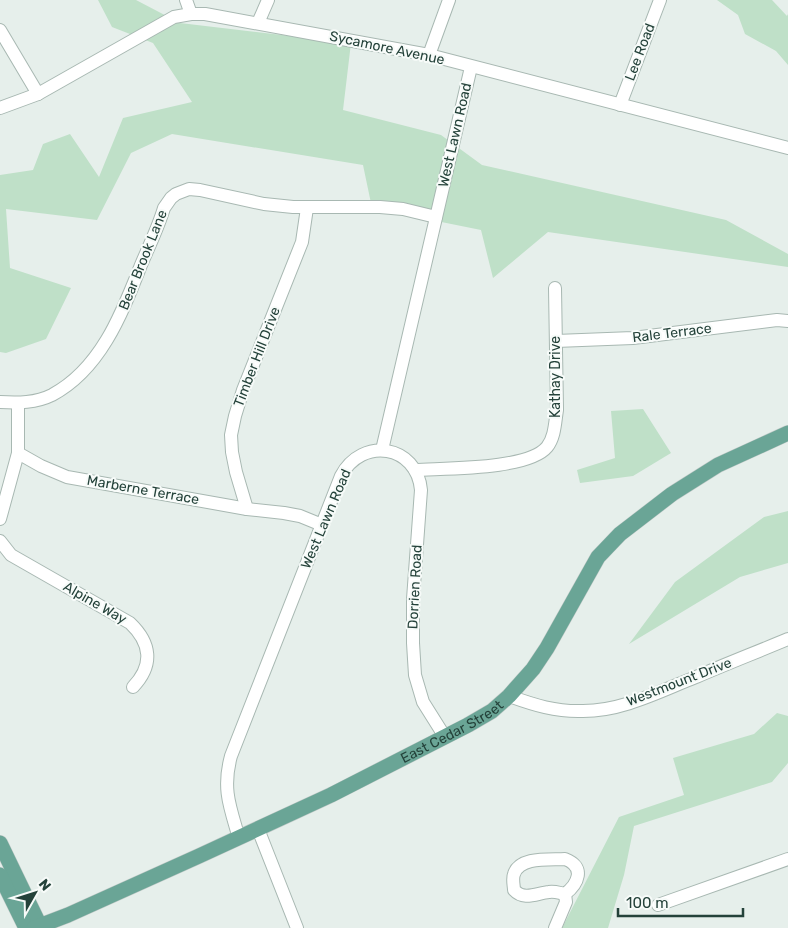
<svg xmlns="http://www.w3.org/2000/svg" width="788" height="928" viewBox="0 0 788 928" font-family="Rubik,sans-serif">
  <style>
    .green { fill: #bfe0c8 }
    .lines { fill: none; stroke-linecap: round; stroke-linejoin: round }
    .minor-casing { stroke: #a8b8b2; stroke-width: 14 }
    .major-casing { stroke: #c2cac8; stroke-width: 16 }
    .minor { stroke: #fff; stroke-width: 12 }
    .major { stroke: #6aa596; stroke-width: 15 }
    .labels { text-anchor: middle; dominant-baseline: central; stroke-width: 4; stroke-linejoin: round; paint-order: stroke }
    .street-label { font-size: 14px; fill: #24423a; stroke: #f7fbf9 }
  </style>
  <rect width="100%" height="100%" fill="#e6efeb"/>
  <g class="green">
    <polygon points="98,0 136,0 180,23 351,43 343,110 441,135 482,165 726,220 788,254 788,267 548,232 493,278 481,230 372,208 363,165 172,134 131,153 97,220 6,209 10,268 71,288 46,339 6,353 0,352 0,175 33,170 43,144 70,134 99,177 123,118 192,102 153,43 112,27"/>
    <polygon points="717,0 772,0 787,16 788,14 788,65 776,51 745,34 738,15"/>
    <polygon points="643,409 671,453 633,476 580,483 577,470 615,458 611,411"/>
    <polygon points="788,511 788,563 740,577 629,644 675,582 764,517"/>
    <polygon points="777,713 788,716 788,763 772,782 634,826 624,875 608,928 562,928 619,817 684,795 673,758 754,734"/>
  </g>
  <g class="lines">
    <defs>
      <g id="minor">
        <polyline points="186,0 191,14"/>
        <polyline points="258,23 268,0"/>
        <polyline points="0,30 38,94"/>
        <polyline points="429,55 449,0"/>
        <polyline points="620,105 660,0"/>
        <polyline points="0,108 38,94 174,17 191,14 205,14 429,55 788,148"/>
        <polyline points="556,341 633,338 777,320 788,321"/>
        <path d="M 0,402 C 18,403 36,403 52,395 C 101,369 122,313 141,265 C 149,246 158,228 164,208 L 171,198 L 176,194 L 189,189 L 200,190 L 264,204 L 293,207 L 380,207 L 403,209 L 436,217"/>
        <polyline points="382,450 471,67"/>
        <polyline points="18,453 41,466 67,477 247,509 284,513 300,516 322,525"/>
        <path d="M 415,470 C 444,468 528,470 547,447 C 555,437 555,422 557,410 L 555,288"/>
        <polyline points="247,509 236,472 232,452 231,435 235,416 243,390 302,242 307,208"/>
        <polyline points="0,519 18,453 18,403"/>
        <path d="M 0,541 L 11,555 L 130,623 C 151,643 154,665 133,687"/>
        <path d="M 509,696 C 534,705 556,712 583,711 C 623,711 660,691 696,677 C 726,664 757,652 788,639"/>
        <polyline points="258,829 297,928"/>
        <path d="M 239,838 C 230,807 222,789 231,756 L 341,476 C 362,436 417,445 421,490 L 413,599 L 413,643 L 415,675 L 423,702 L 445,737"/>
        <path d="M 565,859 C 586,867 578,884 565,894 C 559,893 555,891 549,892 C 537,893 524,901 514,890 C 514,886 512,879 514,874 C 520,856 550,860 565,859 Z"/>
        <polyline points="658,905 788,859"/>
        <polyline points="555,928 566,902 565,894"/>
      </g>
      <g id="major">
        <polyline points="0,843 41,928"/>
        <polyline points="0,875 26,928"/>
        <path id="s1" d="M 34,928 L 68,915 L 199,856 L 331,795 L 468,725 L 492,711 L 509,696 L 533,669 L 547,648 L 598,557 L 620,534 L 672,494 L 718,465 L 788,433"/>
      </g>
    </defs>
    <use href="#minor" class="minor-casing"/>
    <use href="#major" class="major-casing"/>
    <use href="#minor" class="minor"/>
    <use href="#major" class="major"/>
  </g>
  <g class="labels">
    <g class="street-label">
      <text transform="translate(387 48) rotate(12)">Sycamore Avenue</text>
      <text transform="translate(640 52) rotate(-69)">Lee Road</text>
      <text transform="translate(455 135) rotate(-77)">West Lawn Road</text>
      <text transform="translate(143 260) rotate(-68)">Bear Brook Lane</text>
      <text transform="translate(672 333) rotate(-7)">Rale Terrace</text>
      <text transform="translate(257 357) rotate(-69)">Timber Hill Drive</text>
      <text transform="translate(555 377) rotate(-90)">Kathay Drive</text>
      <text transform="translate(143 490) rotate(10)">Marberne Terrace</text>
      <text transform="translate(326 519) rotate(-67)">West Lawn Road</text>
      <text transform="translate(415 587) rotate(-87)">Dorrien Road</text>
      <text transform="translate(95 603) rotate(30)">Alpine Way</text>
      <text transform="translate(679 682) rotate(-21)">Westmount Drive</text>
      <text stroke="none"><textPath href="#s1" startOffset="462">East Cedar Street</textPath></text>
    </g>
  </g>
  <g transform="translate(35 893) rotate(51)" stroke="#f7fbf9" stroke-width="4" paint-order="stroke">
  <path d="M0-4L9 19L0 12L-9 19Z" fill="#24423a"/>
  <text y="-8" font-size="14" font-weight="bold" text-anchor="middle" fill="#24423a">N</text>
  </g>
  <path d="M618 908v8h125v-8" fill="none" stroke="#24423a" stroke-width="2.5"/>
  <text x="626" y="908" font-size="15" fill="#24423a" stroke="#f7fbf9" stroke-width="4" paint-order="stroke">100 m</text>
</svg>
